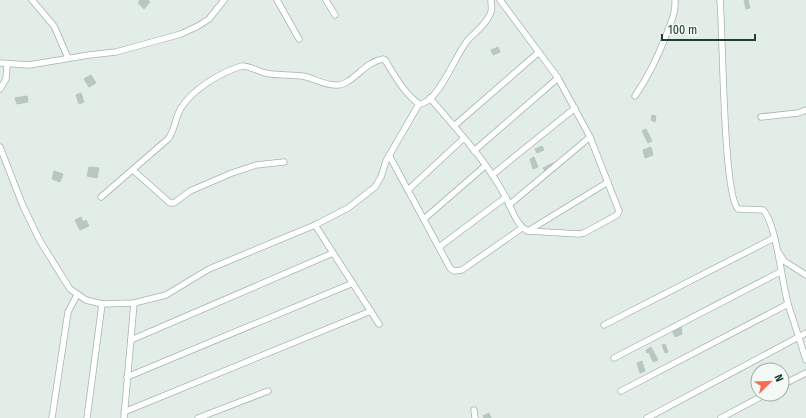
<svg xmlns="http://www.w3.org/2000/svg" width="806" height="418" viewBox="0 0 806 418" font-family="'Fira Sans Condensed',sans-serif">
  <style>
    .building { fill: #b8c8c0; stroke: #b5c7bd }
    .lines { fill: none; stroke-linecap: round; stroke-linejoin: round }
    .street-casing { stroke: #a5b5ad; stroke-width: 7 }
    .street { stroke: #fff; stroke-width: 5.5 }
  </style>
  <rect width="100%" height="100%" fill="#e2ede7"/>
  <g class="building">
    <polygon points="140,0 148,0 150,2 144,9 138,3"/>
    <polygon points="744,0 748,0 750,8 746,9"/>
    <polygon points="498,47 500,52 493,55 491,50"/>
    <polygon points="91,75 96,83 89,87 84,79"/>
    <polygon points="81,93 84,102 79,104 76,95"/>
    <polygon points="27,96 28,102 17,104 15,98"/>
    <polygon points="652,115 656,116 655,122 651,120"/>
    <polygon points="646,129 652,141 648,143 642,131"/>
    <polygon points="542,146 544,150 537,153 535,149"/>
    <polygon points="651,147 653,155 645,158 643,150"/>
    <polygon points="534,157 538,167 533,169 530,159"/>
    <polygon points="553,163 554,166 545,171 543,168"/>
    <polygon points="89,167 99,168 97,178 87,176"/>
    <polygon points="54,171 63,174 60,182 52,179"/>
    <polygon points="81,217 83,222 86,220 89,226 80,230 75,220"/>
    <polygon points="681,325 682,334 675,337 671,328"/>
    <polygon points="665,344 668,352 665,353 662,345"/>
    <polygon points="651,347 658,360 653,362 649,352 647,353 646,350"/>
    <polygon points="642,361 645,371 640,373 637,363"/>
    <polygon points="489,413 491,418 484,418 483,416"/>
  </g>
  <g class="lines">
    <defs>
      <g id="street">
        <polyline points="32,0 54,26 68,58"/>
        <polyline points="277,0 299,39"/>
        <polyline points="326,0 335,15"/>
        <path d="M 720,0 C 723,32 723,194 738,209 L 763,210 C 776,222 782,283 788,304 C 794,322 800,341 806,360"/>
        <polyline points="0,63 29,65 89,55 116,52 181,34 198,26 209,19 224,0"/>
        <polyline points="0,89 6,79 7,65"/>
        <path d="M 635,96 C 650,74 658,57 667,33 C 671,22 676,12 675,0"/>
        <path d="M 430,98 C 457,130 487,161 506,198 C 512,209 516,225 528,231 L 579,234 L 584,233 L 617,215 L 619,211 L 590,137 L 558,78 L 500,0"/>
        <polyline points="761,117 798,113 806,110"/>
        <polyline points="454,126 539,52"/>
        <polyline points="0,147 23,206 40,241 70,289 86,300 102,304 134,303 166,295 209,269 315,225 348,208 375,187 381,177 386,161 419,104"/>
        <polyline points="474,151 558,78"/>
        <polyline points="389,155 450,268 454,271 462,270 522,228"/>
        <polyline points="133,170 170,203 174,203 190,191 232,173 256,165 284,162"/>
        <polyline points="492,175 575,108"/>
        <polyline points="408,190 464,138"/>
        <path d="M 101,197 L 168,139 C 175,130 175,118 181,108 C 193,89 221,72 242,66 C 250,66 257,71 265,73 C 278,76 290,74 302,76 C 315,78 324,86 338,85 C 353,84 364,62 383,59 L 385,60 C 395,76 404,93 419,104 C 423,104 426,102 430,99 C 445,85 454,59 467,41 C 475,32 487,24 491,12 C 492,9 491,4 491,0"/>
        <polyline points="509,205 590,137"/>
        <polyline points="424,219 485,166"/>
        <polyline points="315,225 379,324"/>
        <polyline points="528,231 608,182"/>
        <polyline points="439,247 506,197"/>
        <polyline points="779,253 784,261 806,275"/>
        <polyline points="604,325 774,238"/>
        <polyline points="131,340 333,253"/>
        <polyline points="614,358 780,272"/>
        <polyline points="127,377 353,283"/>
        <polyline points="782,385 806,373"/>
        <polyline points="621,391 788,304"/>
        <polyline points="474,410 475,418"/>
        <polyline points="124,412 371,311"/>
        <polyline points="52,418 68,312 77,295"/>
        <polyline points="87,418 102,304"/>
        <polyline points="124,418 134,303"/>
        <polyline points="198,418 268,391"/>
        <polyline points="647,418 806,333"/>
        <polyline points="721,418 766,394"/>
      </g>
    </defs>
    <use href="#street" class="street-casing"/>
    <use href="#street" class="street"/>
  </g>
  <g transform="translate(770 382) rotate(67)"><circle r="19" fill="#f3f9f5" stroke="#9faea7"/>
  <path d="M0-3L7 15L0 10L-7 15Z" fill="#f46d59"/>
  <text y="-6" font-size="11" font-weight="bold" text-anchor="middle" fill="#223e33">N</text>
  </g>
  <path d="M662 34v6h93v-6" fill="none" stroke="#223e33" stroke-width="2"/>
  <text x="668" y="34" font-size="12" fill="#223e33" stroke="#f3f9f5" stroke-width="3" paint-order="stroke">100 m</text>
</svg>
